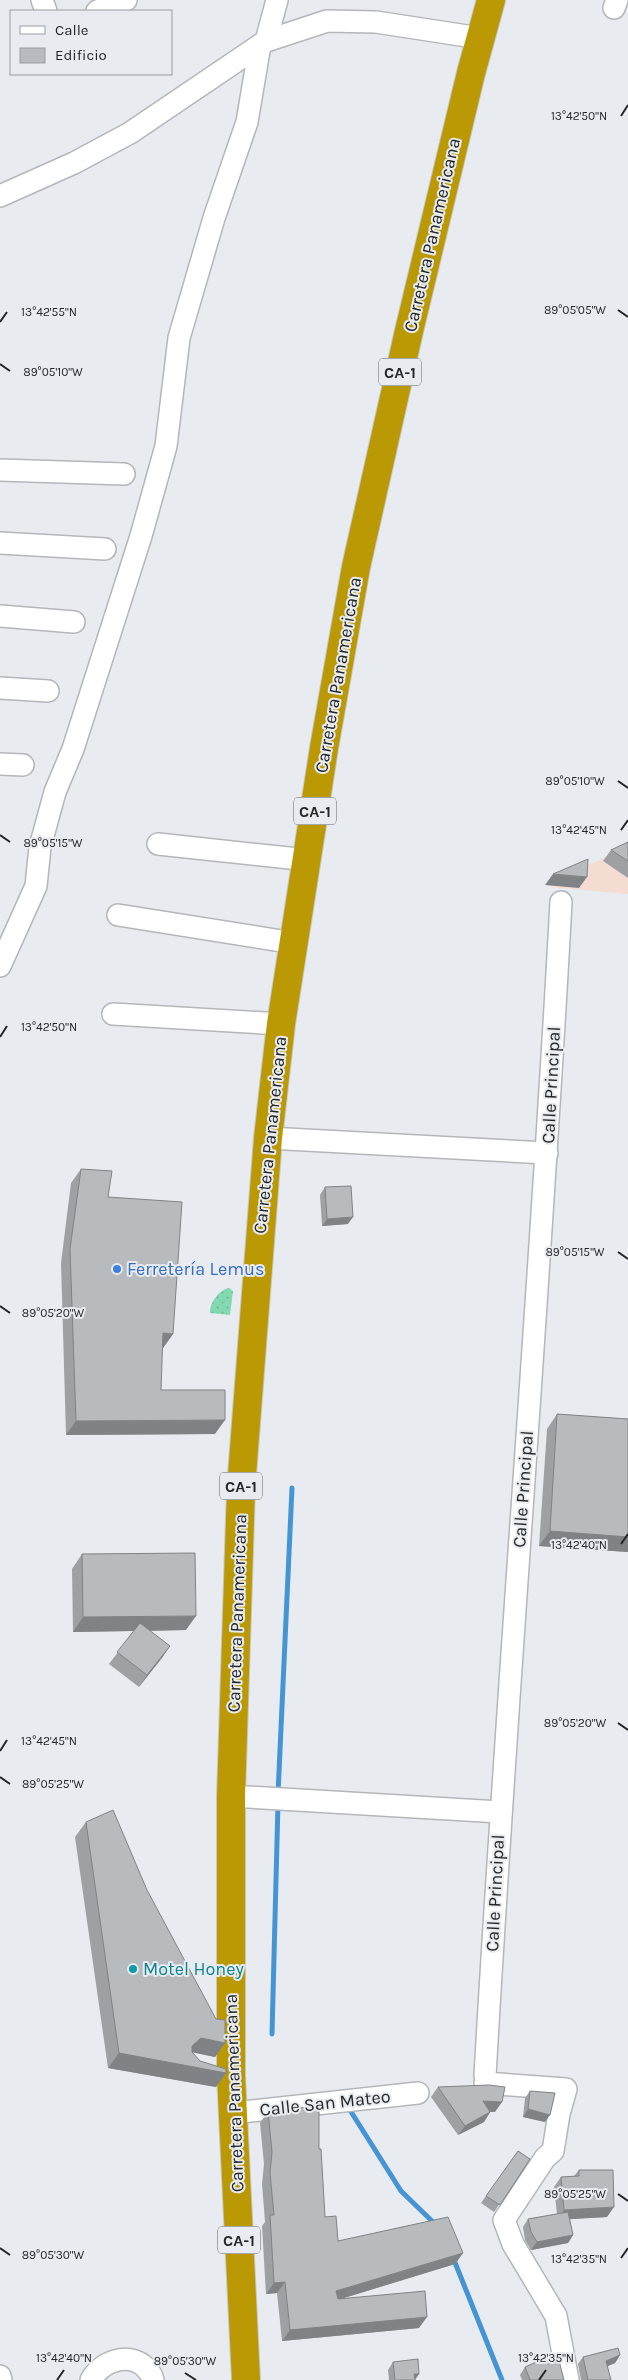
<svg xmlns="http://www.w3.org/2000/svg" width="628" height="2380" viewBox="0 0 628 2380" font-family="Karla,sans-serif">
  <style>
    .education { fill: #f5dcd3 }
    .grass { fill: url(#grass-dots) }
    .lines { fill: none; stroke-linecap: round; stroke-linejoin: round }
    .stream { stroke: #4595d4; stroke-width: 5 }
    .minor-casing { stroke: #b3b7ba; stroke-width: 24 }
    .highway-casing { stroke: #c6c6c7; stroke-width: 30 }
    .minor { stroke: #fff; stroke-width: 21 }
    .highway { stroke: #bb9904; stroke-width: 28 }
    .wall { fill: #9da1a3 }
    .shaded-wall { fill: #808385 }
    .building { fill: #b7bbbe; stroke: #808385 }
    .ticks { fill: none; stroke: #232526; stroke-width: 2 }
    .shop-dot { fill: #3f7fe0; stroke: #e8ecf0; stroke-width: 2 }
    .culture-dot { fill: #0f9aa8; stroke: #e8ecf0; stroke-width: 2 }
    .labels { text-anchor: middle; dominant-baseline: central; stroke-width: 4; stroke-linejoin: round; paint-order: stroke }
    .shield { fill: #e8ecf0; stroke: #5e6163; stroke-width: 1 }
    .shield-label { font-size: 16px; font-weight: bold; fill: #232526 }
    .street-label { font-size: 18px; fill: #232526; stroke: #e8ecf0 }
    .shop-label { font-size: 18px; fill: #366cbe; stroke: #e8ecf0; text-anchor: start }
    .culture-label { font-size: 18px; fill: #0d838f; stroke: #e8ecf0; text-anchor: start }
    .ticks-label { font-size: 12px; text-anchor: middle; fill: #232526; stroke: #e8ecf0; stroke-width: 4; stroke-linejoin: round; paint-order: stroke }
  </style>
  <defs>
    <pattern id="grass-dots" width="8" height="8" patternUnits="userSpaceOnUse" patternTransform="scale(1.25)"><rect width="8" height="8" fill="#83dab1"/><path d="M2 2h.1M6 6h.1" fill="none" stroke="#71bb98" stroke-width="1.8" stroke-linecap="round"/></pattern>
  </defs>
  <rect width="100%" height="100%" fill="#e8ecf0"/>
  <polygon class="education" points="628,846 628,894 550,887 553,873 593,863"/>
  <path class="grass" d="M 229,1288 L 233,1291 L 230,1315 L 210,1313 C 209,1303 220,1289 229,1288 Z"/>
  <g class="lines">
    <g class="stream">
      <polyline points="278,1794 292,1488"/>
      <polyline points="272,2034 278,1803"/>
      <polyline points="348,2107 401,2191 435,2224"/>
      <polyline points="454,2260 502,2380"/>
    </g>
    <defs>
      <g id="minor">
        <polyline points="42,0 46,11"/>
        <polyline points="614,8 617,0"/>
        <polyline points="97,11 126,0"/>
        <polyline points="266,41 277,0"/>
        <polyline points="0,196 74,163 130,133 266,41 327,21 376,22 480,38"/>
        <polyline points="0,470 124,474"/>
        <polyline points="0,543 105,549"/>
        <polyline points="0,616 74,622"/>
        <polyline points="0,688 48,691"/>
        <polyline points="0,764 23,765"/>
        <polyline points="158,844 308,860"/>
        <polyline points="118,915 294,943"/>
        <polyline points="0,966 36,886 40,847 55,792 73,749 141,536 166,446 179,338 214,218 247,122 260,45"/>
        <polyline points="113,1014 281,1024"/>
        <polyline points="268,1138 547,1153"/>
        <polyline points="231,1796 500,1812"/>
        <path d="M 485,2076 C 507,1685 540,1294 561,902"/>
        <polyline points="485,2083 566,2089 559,2114 553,2151 545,2158 504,2220 513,2244 556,2316 568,2380"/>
        <polyline points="233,2113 418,2093"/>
        <polyline points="0,2376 1,2380"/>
        <path d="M 91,2380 C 101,2362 128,2351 145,2367 C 149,2372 152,2374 153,2380"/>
      </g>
      <polyline id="highway" points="246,2380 231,2075 231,1796 241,1488 268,1138 281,1024 324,748 356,567 409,331 471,73 491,0"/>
    </defs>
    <use href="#minor" class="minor-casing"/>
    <use href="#highway" class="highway-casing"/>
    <use href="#minor" class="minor"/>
    <use href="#highway" class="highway"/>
  </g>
  <g class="wall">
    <polygon points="628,842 628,878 603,861 611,850"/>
    <polygon points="81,1169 108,1197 173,1334 163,1348 162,1348 161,1390 215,1434 66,1435 61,1263 71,1183"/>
    <polygon points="325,1187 348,1224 322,1226 320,1195"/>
    <polygon points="557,1414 628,1419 628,1552 539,1546 547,1429"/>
    <polygon points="82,1554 186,1630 149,1631 170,1646 139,1687 109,1664 134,1631 73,1632 72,1569"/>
    <polygon points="86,1822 147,1890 225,2043 215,2057 192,2052 200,2061 226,2073 216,2087 108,2068 75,1837"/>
    <polygon points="438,2087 495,2112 490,2112 484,2122 458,2135 431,2097"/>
    <polygon points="530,2091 545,2122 523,2117 525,2098"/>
    <polygon points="268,2111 319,2149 325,2217 338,2241 463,2253 455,2264 343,2298 419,2328 282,2341 277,2293 266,2294 262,2226 265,2222 262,2184 264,2164 260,2123"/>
    <polygon points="518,2151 530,2159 494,2212 481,2203"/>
    <polygon points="579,2170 607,2217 570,2219 573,2235 568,2243 531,2250 525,2240 523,2227 528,2219 557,2214 554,2187 561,2177 574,2176"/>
    <polygon points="620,2355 615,2363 607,2366 611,2380 581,2380 578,2364 583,2357"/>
    <polygon points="393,2362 415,2380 389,2380 388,2370"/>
    <polygon points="525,2367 564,2380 522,2380 520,2375"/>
  </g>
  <g class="shaded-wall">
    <polygon points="553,874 587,877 579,888 545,885"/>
    <polygon points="353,1217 348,1224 322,1226 327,1219"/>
    <polygon points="163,1333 173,1334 163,1348 153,1347"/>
    <polygon points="225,1420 215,1434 66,1435 76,1421"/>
    <polygon points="550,1531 628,1537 628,1552 539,1546"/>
    <polygon points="196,1616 186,1630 73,1632 83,1617"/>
    <polygon points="170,1646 162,1658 139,1687 147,1675"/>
    <polygon points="201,2038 225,2043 215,2057 191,2052 192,2046"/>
    <polygon points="119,2053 226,2073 216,2087 108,2068"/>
    <polygon points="483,2101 502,2102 495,2112 476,2111"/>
    <polygon points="528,2109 550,2115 545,2122 523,2117"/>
    <polygon points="490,2112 484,2122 458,2135 465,2126"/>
    <polygon points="614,2207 607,2217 557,2220 564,2210"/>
    <polygon points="573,2235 568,2243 531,2250 537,2242"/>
    <polygon points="463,2253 455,2264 328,2303 336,2291"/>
    <polygon points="285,2282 277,2293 266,2294 274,2283"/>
    <polygon points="427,2317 419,2328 282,2341 290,2330"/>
    <polygon points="620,2355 615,2363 601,2369 606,2361"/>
    <polygon points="414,2374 419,2374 415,2380"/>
  </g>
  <g class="building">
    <polygon points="628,842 628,861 611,850"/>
    <polygon points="588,859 587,877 553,874"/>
    <polygon points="81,1169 112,1171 108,1197 182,1202 173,1334 163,1333 161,1390 225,1390 225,1420 76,1421 70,1249"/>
    <polygon points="351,1186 353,1217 327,1219 325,1187"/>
    <polygon points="557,1414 628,1419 628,1537 550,1531"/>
    <polygon points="195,1553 196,1616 83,1617 82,1554"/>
    <polygon points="140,1623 170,1646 147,1675 117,1652"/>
    <polygon points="113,1810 147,1890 216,2019 225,2020 225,2043 201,2038 192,2046 192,2052 200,2061 226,2069 226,2073 119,2053 86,1822"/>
    <polygon points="489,2085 505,2087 502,2102 483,2101 490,2112 465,2126 438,2087"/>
    <polygon points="530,2091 555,2093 550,2115 528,2109"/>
    <polygon points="319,2106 319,2149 321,2149 325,2217 336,2216 338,2241 448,2217 463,2253 336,2291 338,2299 425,2291 427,2317 290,2330 285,2282 274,2283 270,2215 274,2215 270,2173 272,2152 268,2111"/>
    <polygon points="518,2151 530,2159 500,2205 486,2196"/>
    <polygon points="579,2170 613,2170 614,2207 564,2210 561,2177 579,2176"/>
    <polygon points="568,2212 573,2235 537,2242 531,2232 528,2219"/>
    <polygon points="618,2348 620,2355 606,2361 611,2380 588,2380 583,2357"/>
    <polygon points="557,2353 564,2380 530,2380 525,2367"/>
    <polygon points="418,2359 419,2374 414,2374 415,2380 395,2380 393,2362"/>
  </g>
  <path class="ticks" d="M 621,116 L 628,105M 618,310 L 628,317M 0,322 L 7,312M 0,364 L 10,371M 618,781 L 628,788M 621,830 L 628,820M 0,835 L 10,842M 0,1037 L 7,1026M 618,1252 L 628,1259M 0,1306 L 10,1313M 621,1544 L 628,1534M 618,1723 L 628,1730M 0,1751 L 7,1740M 0,1777 L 10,1784M 618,2194 L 628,2201M 0,2248 L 10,2255M 621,2258 L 628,2248M 185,2373 L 196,2380M 57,2380 L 64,2370M 539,2380 L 546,2370"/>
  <circle class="shop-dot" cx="117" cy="1269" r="5"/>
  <circle class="culture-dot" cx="133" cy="1969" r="5"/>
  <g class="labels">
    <g class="shield">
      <rect x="379" y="358.5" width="42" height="27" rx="4"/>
      <rect x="294" y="797.5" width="42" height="27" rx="4"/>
      <rect x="220" y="1472.5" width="42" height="27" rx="4"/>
      <rect x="218" y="2226.5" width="42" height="27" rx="4"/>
    </g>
    <g class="shield-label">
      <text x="400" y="372">CA-1</text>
      <text x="315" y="811">CA-1</text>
      <text x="241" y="1486">CA-1</text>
      <text x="239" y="2240">CA-1</text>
    </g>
    <g class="street-label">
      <text transform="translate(432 235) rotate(-77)">Carretera Panamericana</text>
      <text transform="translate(338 675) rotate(-80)">Carretera Panamericana</text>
      <text transform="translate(551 1085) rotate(-87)">Calle Principal</text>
      <text transform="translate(270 1135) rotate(-84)">Carretera Panamericana</text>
      <text transform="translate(523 1489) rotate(-86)">Calle Principal</text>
      <text transform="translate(237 1613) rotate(-88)">Carretera Panamericana</text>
      <text transform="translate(495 1893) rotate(-87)">Calle Principal</text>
      <text transform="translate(234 2093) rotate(-92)">Carretera Panamericana</text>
      <text transform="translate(325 2103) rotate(-6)">Calle San Mateo</text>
    </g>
    <g class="shop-label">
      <text x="127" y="1269">Ferretería Lemus</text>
    </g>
    <g class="culture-label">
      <text x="143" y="1969">Motel Honey</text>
    </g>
  </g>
  <g class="ticks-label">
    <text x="579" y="120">13°42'50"N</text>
    <text x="575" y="314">89°05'05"W</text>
    <text x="49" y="316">13°42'55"N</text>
    <text x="53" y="376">89°05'10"W</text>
    <text x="575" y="785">89°05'10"W</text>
    <text x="579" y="834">13°42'45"N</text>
    <text x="53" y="847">89°05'15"W</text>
    <text x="49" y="1031">13°42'50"N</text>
    <text x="575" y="1256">89°05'15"W</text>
    <text x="53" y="1317">89°05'20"W</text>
    <text x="579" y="1549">13°42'40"N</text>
    <text x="575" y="1727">89°05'20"W</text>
    <text x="49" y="1745">13°42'45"N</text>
    <text x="53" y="1788">89°05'25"W</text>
    <text x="575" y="2198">89°05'25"W</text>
    <text x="53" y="2259">89°05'30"W</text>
    <text x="579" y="2263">13°42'35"N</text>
    <text x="64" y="2362">13°42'40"N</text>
    <text x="546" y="2362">13°42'35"N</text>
    <text x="185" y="2365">89°05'30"W</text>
  </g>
  <rect x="10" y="10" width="162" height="65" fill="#e8ecf0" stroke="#999c9f"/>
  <rect x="20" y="26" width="25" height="8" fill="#ffffff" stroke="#999c9f"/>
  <text x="55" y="35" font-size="15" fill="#232526">Calle</text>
  <rect x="20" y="48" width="25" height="15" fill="#b7bbbe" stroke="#999c9f"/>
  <text x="55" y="60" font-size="15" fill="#232526">Edificio</text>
</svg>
